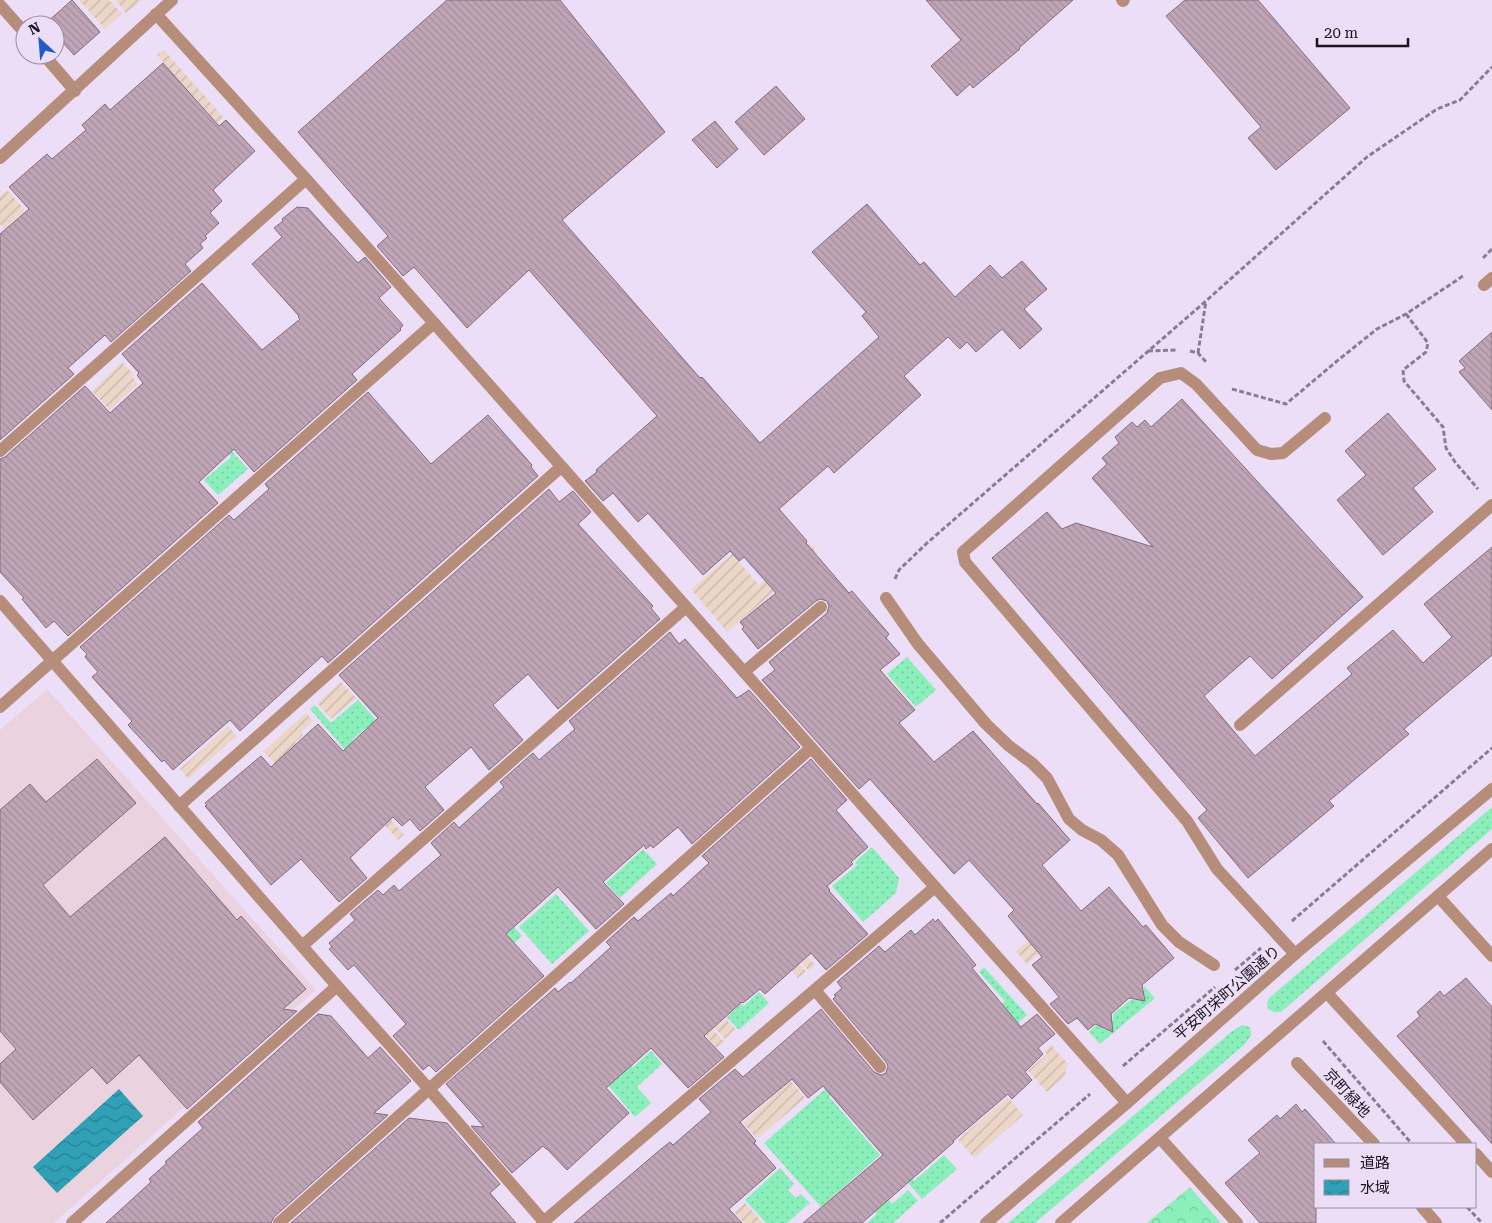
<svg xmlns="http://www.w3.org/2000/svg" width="1492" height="1223" viewBox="0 0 1492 1223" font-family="'Roboto Serif','Noto Sans JP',serif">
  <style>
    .industrial { fill: url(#industrial-furrows) }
    .education { fill: #ead3df }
    .grass { fill: url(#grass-dots) }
    .park { fill: url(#park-crowns) }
    .water { fill: url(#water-waves) }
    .building { fill: url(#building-back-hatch); stroke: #836c7c }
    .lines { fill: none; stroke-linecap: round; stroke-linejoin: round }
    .path { stroke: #887e8f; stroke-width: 3; stroke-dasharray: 5 2.5; stroke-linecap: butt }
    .minor { stroke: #b68d7b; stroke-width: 12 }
    .labels { text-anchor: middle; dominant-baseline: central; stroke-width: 5; stroke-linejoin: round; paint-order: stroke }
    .street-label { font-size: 15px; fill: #18131c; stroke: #eddef7 }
  </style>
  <defs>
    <pattern id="industrial-furrows" width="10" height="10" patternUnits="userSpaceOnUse" patternTransform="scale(1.25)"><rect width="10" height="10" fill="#ebd6c8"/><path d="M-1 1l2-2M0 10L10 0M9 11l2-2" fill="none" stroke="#c9b7ab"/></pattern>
    <pattern id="grass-dots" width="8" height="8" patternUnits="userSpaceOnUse" patternTransform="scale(1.25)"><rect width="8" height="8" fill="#8aefba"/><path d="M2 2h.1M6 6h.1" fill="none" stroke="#76cc9f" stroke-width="1.8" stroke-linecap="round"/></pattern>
    <pattern id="park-crowns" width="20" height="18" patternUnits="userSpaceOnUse" patternTransform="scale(1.25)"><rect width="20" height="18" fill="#8aefba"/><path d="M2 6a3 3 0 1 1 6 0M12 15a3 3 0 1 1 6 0" fill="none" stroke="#76cc9f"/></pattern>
    <pattern id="water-waves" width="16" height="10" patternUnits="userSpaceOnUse" patternTransform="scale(1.25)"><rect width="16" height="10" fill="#30a0b6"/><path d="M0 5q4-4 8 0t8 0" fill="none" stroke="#288193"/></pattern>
    <pattern id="building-back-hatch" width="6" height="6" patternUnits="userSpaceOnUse" patternTransform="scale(1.25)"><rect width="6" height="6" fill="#bfa5b6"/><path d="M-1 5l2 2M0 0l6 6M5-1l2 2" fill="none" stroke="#a38d9c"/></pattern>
  </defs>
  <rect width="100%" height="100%" fill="#eddef7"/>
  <g class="industrial">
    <polygon points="79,0 109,0 122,14 105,29"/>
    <polygon points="115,0 142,0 126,13"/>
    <polygon points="164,50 224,118 217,123 157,55"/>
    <polygon points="7,190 25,210 9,225 12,228 7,232 0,224 0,196"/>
    <polygon points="122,362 134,375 132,377 138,384 110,410 92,391"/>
    <polygon points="809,543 818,554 727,632 691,589 732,554 759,585"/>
    <polygon points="341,682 356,698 331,719 317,703"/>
    <polygon points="306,713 313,721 301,732 303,735 295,742 299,746 276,765 263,751"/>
    <polygon points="228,726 237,736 188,779 180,769"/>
    <polygon points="363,789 404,834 398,840 357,795"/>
    <polygon points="1072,903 1083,916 1027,964 1016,951"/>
    <polygon points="775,919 815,965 809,971 768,925"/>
    <polygon points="767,928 806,971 798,978 760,935"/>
    <polygon points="698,1000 720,1024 726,1019 735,1029 725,1039 694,1004"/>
    <polygon points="691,1006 724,1042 717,1048 685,1012"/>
    <polygon points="1051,1045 1068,1064 1064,1077 1047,1092 1028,1071 1047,1054 1044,1051"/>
    <polygon points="788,1078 805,1098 757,1139 743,1123 772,1098 769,1094"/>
    <polygon points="1008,1097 1023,1115 974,1158 958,1140"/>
    <polygon points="745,1203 763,1223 744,1223 734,1212"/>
  </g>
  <polygon class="education" points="47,689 316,990 54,1223 0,1223 0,730"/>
  <g class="grass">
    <polygon points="215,433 248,469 218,495 204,480 231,457 213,436"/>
    <polygon points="907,657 936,690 916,707 887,674"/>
    <polygon points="358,700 378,722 369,731 366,728 352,740 355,743 346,751 310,709 315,705 331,723"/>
    <polygon points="1492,807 1492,829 1281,1012 1274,1012 1268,1009 1267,1003 1269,998"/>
    <polygon points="872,847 899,878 896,893 863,922 832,886 857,865 855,862"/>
    <polygon points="643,849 657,864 620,898 606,883"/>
    <polygon points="556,894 589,931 552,964 519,927"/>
    <polygon points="514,927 522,936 486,969 502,937"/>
    <polygon points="984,967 1027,1015 974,1061 958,1043 1005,1001 979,972"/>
    <path d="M 1144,986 L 1155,998 L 1100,1044 L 1089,1032 L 1095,1026 C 1103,1028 1107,1026 1113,1021 L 1113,1014 L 1131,1000 C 1140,1001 1144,995 1144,986 Z"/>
    <polygon points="759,992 769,1003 739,1030 727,1017 741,1004 744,1006"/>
    <polygon points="1242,1025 1250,1027 1251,1036 1244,1045 1035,1223 1008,1223 1231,1032"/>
    <polygon points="651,1051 662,1064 637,1087 651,1103 635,1117 608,1085 631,1065 633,1067"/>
    <polygon points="855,1063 860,1070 829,1097 880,1155 821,1207 764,1143"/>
    <polygon points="944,1155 957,1169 922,1199 903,1177 908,1173 914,1181"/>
    <polygon points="780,1168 794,1184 788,1190 796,1198 801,1194 810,1203 787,1223 766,1223 745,1200"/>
    <polygon points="908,1190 918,1201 893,1223 867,1223 877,1214 871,1206 884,1194 892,1204"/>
  </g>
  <polygon class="park" points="1190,1187 1221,1223 1147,1223"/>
  <polygon class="water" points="119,1089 143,1116 57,1193 33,1167"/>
  <g class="building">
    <polygon points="72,0 100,32 74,55 55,34 55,25 47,25 46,23"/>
    <polygon points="447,0 560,0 665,132 562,220 700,378 702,377 760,443 879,337 862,316 866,312 812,252 867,204 920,265 924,262 955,297 990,265 1002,278 1022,261 1047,289 1024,309 1042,329 1020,349 1002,329 976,352 967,342 960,349 948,337 904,376 921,395 834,473 828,466 779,509 807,541 806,543 849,593 852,591 889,634 886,638 900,654 880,670 915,710 899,723 934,762 973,731 1037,804 1038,803 1070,840 1042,865 1081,911 1109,887 1143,927 1146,925 1174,958 1142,985 1145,1001 1129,998 1111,1014 1113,1032 1095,1024 1088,1030 1077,1018 1068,1024 1050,1004 1059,997 1032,965 1042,957 1008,916 1014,910 969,860 954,874 870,779 859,789 762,680 775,670 769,662 827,613 829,606 827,601 820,599 816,601 758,649 742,629 744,627 740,622 776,593 744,557 739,561 730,551 703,575 648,513 638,522 613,493 603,501 585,481 597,472 596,470 657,416 529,270 467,328 414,267 403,276 377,246 388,236 298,132"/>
    <polygon points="926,0 1073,0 1019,48 1020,49 973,88 970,84 957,96 931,66 961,40"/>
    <polygon points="1185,0 1258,0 1350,108 1276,170 1248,138 1261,127 1166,16"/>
    <polygon points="163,63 219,126 226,120 255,151 213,190 222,201 210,213 219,223 205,236 207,238 200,244 203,248 185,264 191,271 111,342 105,335 68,368 74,374 0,440 0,234 29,209 9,187 47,154 52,159 86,130 82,125 105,104 110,110"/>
    <polygon points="776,86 805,119 764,155 735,122"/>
    <polygon points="715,121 738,149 717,168 692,140"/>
    <polygon points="297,207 308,208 358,263 365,257 391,287 379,298 403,325 400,329 401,330 352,374 357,380 254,472 234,449 199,482 218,503 68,636 54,621 46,628 22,599 24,598 0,572 0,459 5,457 85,386 110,413 143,383 137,375 139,373 122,354 202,283 262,350 300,319 298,317 299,316 252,264 282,237 274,228 283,221 282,219"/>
    <polygon points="1492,332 1492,410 1459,372 1465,368 1459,361"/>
    <polygon points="368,392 431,464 488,415 532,465 531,467 538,476 328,663 322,656 240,731 230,720 173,770 164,760 162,762 128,725 132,721 92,677 98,672 85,657 87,654 80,647 229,515 234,520 269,489 265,484"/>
    <polygon points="1182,399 1363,597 1272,679 1250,656 1204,696 1255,756 1352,674 1347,668 1393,630 1423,663 1452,637 1424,604 1492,547 1492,655 1404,729 1409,734 1329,801 1334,806 1248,878 1198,818 1207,810 992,558 1047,512 1062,529 1076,523 1153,547 1092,478 1107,464 1102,458 1119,443 1115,437 1132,422 1137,427 1145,420 1151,427"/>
    <polygon points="1388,413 1436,469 1413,488 1433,512 1383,555 1337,500 1366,475 1345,451"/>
    <polygon points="549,489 559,502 573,491 591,512 578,524 653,606 651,608 660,619 558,709 528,674 493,705 523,740 489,770 471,747 425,787 444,810 420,831 410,819 402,826 393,817 350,858 367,878 339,902 301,859 271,885 205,806 207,805 205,803 261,756 271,767 318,724 343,751 378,718 339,675"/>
    <polygon points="670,632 679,644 685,639 737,698 749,690 800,747 692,844 678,827 653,848 651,845 646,849 644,845 603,882 624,904 596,929 558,887 506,934 544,976 436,1072 429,1065 423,1070 393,1036 406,1024 354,965 348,970 329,949 332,947 329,943 355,920 350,914 378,890 383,895 394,885 399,891 441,855 431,843 454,822 459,828 504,787 500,782 533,753 539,760 575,729 569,721"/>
    <polygon points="97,759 136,803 43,885 70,917 165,837 237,920 241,916 306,989 283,1009 297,1011 187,1109 139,1055 107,1084 92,1067 33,1120 0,1082 0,1064 16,1049 0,1031 0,810 30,784 46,802"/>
    <polygon points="811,759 847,800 836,810 868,847 851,862 853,864 827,886 830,890 829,891 868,934 826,970 811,953 765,994 760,989 743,1003 742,1002 704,1036 724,1057 688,1088 651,1048 606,1088 629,1113 567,1170 547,1149 546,1149 543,1146 512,1173 471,1126 484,1127 446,1084 555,988 558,992 570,982 571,983 611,947 606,942 634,917 638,921 671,893 673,896 709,863 702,856"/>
    <polygon points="933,919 935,922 938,919 976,965 972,968 1021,1027 1037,1014 1055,1034 1038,1048 1043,1054 1025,1072 1032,1080 1012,1099 1008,1094 953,1141 954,1142 862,1223 803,1223 883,1155 823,1086 808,1098 792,1079 740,1122 756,1141 754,1143 776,1168 729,1209 742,1223 574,1223 661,1149 670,1142 673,1145 711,1112 699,1099 735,1069 743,1077 821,1009 874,1072 881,1075 886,1073 888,1066 886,1062 833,999 836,996 834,995 842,988 837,982 879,946 885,952 911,930 915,935"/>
    <polygon points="1466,978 1492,1007 1492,1144 1397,1036 1420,1016 1417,1012 1440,991 1444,996"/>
    <polygon points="318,1014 331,1016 368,1058 380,1047 411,1081 374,1113 388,1115 274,1217 271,1223 106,1223 151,1182 149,1179 167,1163 165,1162 203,1128 198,1122"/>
    <polygon points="1296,1104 1302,1112 1305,1109 1336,1144 1316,1144 1316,1223 1260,1223 1225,1183 1260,1153 1248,1140 1277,1115 1280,1119"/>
    <polygon points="409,1118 447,1123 500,1184 490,1193 516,1223 291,1223"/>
  </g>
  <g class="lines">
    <g class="path">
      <polyline points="1483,258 1492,249"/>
      <polyline points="1406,314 1428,343 1426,352 1403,370 1404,381 1443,427 1446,448 1455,462 1478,489"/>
      <polyline points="1148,351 1176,350"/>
      <polyline points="1190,351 1198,353 1207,363"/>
      <polyline points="1198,353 1206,301"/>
      <polyline points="1232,389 1286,404 1337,361 1377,329 1406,314 1463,276"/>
      <polyline points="895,579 899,570 927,543 1206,301 1367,157 1437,109 1460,100 1492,67"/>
      <polyline points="1292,921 1492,748"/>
      <polyline points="1235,970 1261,948"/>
      <polyline points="1323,1041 1412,1144"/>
      <polyline points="1123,1066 1215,987"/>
      <polyline points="1467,1207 1482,1223"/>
      <polyline points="940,1223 1090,1094"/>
    </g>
    <g class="minor">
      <polyline points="1122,0 1123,1 1124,0"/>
      <polyline points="0,5 25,33"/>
      <polyline points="156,14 306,179 1127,1103"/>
      <polyline points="44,55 75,91"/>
      <polyline points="0,158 172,0"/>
      <polyline points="1484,285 1492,278"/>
      <polyline points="0,451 306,179"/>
      <polyline points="886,598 918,644 986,724 1009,746 1032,763 1047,778 1069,819 1082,830 1101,840 1118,855 1162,925 1179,942 1214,965"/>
      <polyline points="0,601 337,986 429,1089 545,1223"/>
      <polyline points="744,672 821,607"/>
      <polyline points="0,707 434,323"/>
      <polyline points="1240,725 1492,505"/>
      <polyline points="179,806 561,467"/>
      <polyline points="1438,896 1492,956"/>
      <polyline points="302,946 686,607"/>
      <polyline points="1295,954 1217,869 1187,821 965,562 963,552 1160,378 1181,373 1196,384 1257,450 1271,454 1283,453 1325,418"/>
      <polyline points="815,990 880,1067"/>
      <polyline points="1327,993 1466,1144"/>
      <polyline points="1297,1063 1374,1144"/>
      <polyline points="1160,1138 1237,1223"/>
      <polyline points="1476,1154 1492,1172"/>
      <polyline points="1422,1207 1436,1223"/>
      <polyline points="72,1223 337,986"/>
      <polyline points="279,1223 811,748"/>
      <polyline points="542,1223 935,887"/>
      <polyline points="986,1223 1127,1103 1295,954 1492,789"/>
      <polyline points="1061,1223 1492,849"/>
    </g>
  </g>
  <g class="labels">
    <g class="street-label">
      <text transform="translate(1227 993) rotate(-41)">平安町栄町公園通り</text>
      <text transform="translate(1347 1093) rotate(47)">京町緑地</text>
    </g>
  </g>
  <rect x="1314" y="1143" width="162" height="65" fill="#eddef7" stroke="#988d9f"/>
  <rect x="1324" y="1159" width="25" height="8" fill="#b68d7b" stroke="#988d9f"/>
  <text x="1360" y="1168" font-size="15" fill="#18131c">道路</text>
  <rect x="1324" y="1180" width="25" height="15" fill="url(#water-waves)" stroke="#988d9f"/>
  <text x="1360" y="1193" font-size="15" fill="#18131c">水域</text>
  <g transform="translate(40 40) rotate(334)"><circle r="24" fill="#eddef7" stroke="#988d9f"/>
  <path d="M0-4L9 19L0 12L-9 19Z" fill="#205bc8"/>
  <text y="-8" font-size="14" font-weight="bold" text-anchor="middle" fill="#18131c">N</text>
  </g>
  <path d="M1317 38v8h91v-8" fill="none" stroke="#18131c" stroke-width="2.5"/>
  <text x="1324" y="38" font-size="15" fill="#18131c" stroke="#eddef7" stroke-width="4" paint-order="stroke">20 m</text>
</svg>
